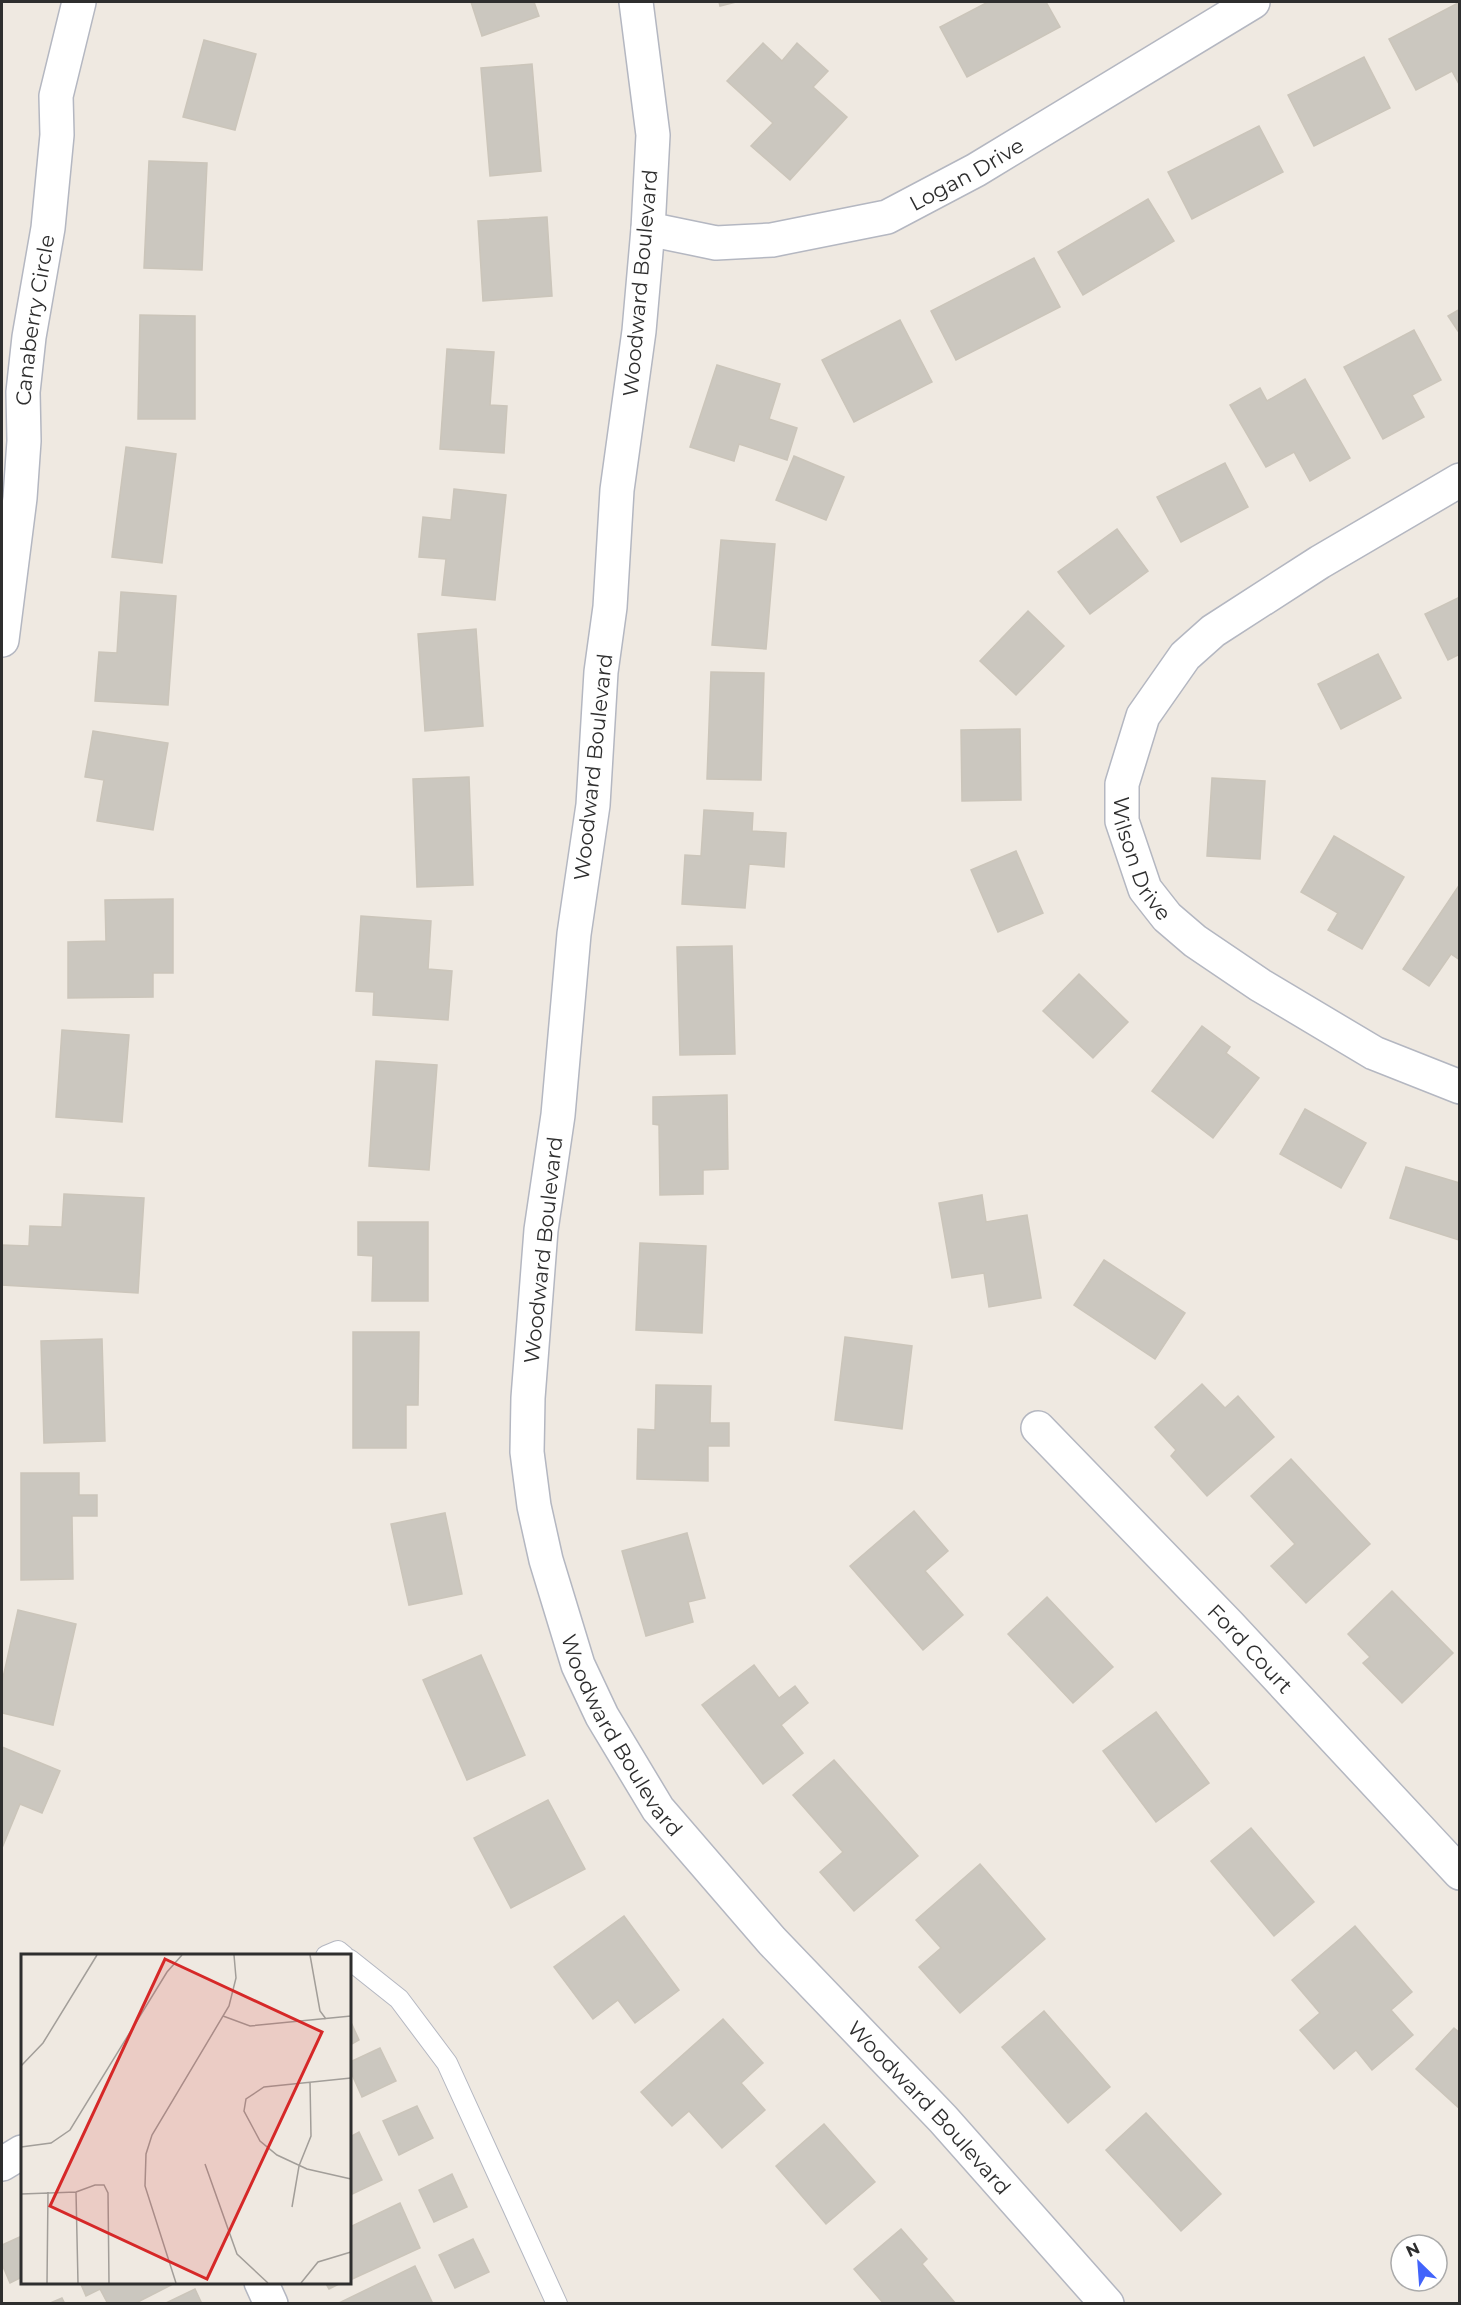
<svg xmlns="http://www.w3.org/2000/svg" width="1461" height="2305" viewBox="0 0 1461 2305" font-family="Montserrat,sans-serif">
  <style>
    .building { fill: #cbc7bf; stroke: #cbc5ba; stroke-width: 1.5 }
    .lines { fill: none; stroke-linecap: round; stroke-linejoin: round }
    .service-casing { stroke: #b4b7c1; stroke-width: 22 }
    .minor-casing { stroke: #b4b7c1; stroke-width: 36 }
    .service { stroke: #fff; stroke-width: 20 }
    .minor { stroke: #fff; stroke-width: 33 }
    .labels { text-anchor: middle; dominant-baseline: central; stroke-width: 5; stroke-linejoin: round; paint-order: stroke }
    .street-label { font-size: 21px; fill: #2e2e2e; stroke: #fff }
    .inset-road { fill: none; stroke: #a29e99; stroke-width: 1.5 }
    .view { fill: #d62828; fill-opacity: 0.15; stroke: #d62828; stroke-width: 3 }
    .inset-edge { fill: none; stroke: #2e2e2e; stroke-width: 3 }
  </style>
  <rect width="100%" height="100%" fill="#efe9e1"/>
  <g class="building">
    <polygon points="471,2 534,2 539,16 482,36"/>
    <polygon points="719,2 736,2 720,6"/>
    <polygon points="988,2 1046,2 1060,27 967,77 940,27"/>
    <polygon points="1460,2 1460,86 1452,71 1416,90 1389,39"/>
    <polygon points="204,40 256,54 235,130 183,117"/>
    <polygon points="763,43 782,61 797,43 828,71 813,87 847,117 790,180 751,146 773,123 727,81"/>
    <polygon points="1364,57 1390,108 1314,146 1288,95"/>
    <polygon points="532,64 541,171 490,176 481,68"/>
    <polygon points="1259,126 1283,172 1192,219 1168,172"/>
    <polygon points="149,161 207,163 202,270 144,268"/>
    <polygon points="1148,199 1174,241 1083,295 1058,252"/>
    <polygon points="547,217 552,296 483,301 478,221"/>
    <polygon points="1034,258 1060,307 956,360 931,311"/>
    <polygon points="1460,309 1460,334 1448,316"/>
    <polygon points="140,315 195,316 195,419 138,419"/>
    <polygon points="900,320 932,382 854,422 822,360"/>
    <polygon points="1414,330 1441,380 1412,395 1424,417 1383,439 1344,367"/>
    <polygon points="447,349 494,352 490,405 507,406 504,453 440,449"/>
    <polygon points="717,365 780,384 769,419 797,428 787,460 739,444 734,461 690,447"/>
    <polygon points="1305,379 1350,458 1310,481 1294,452 1266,467 1230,405 1260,388 1267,401"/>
    <polygon points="126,447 176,454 162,563 112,557"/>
    <polygon points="794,456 844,477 826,520 776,500"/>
    <polygon points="1225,463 1248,507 1181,542 1157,497"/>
    <polygon points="454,489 506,495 495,600 442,595 446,559 419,557 423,517 451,520"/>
    <polygon points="1117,529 1148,571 1090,614 1058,572"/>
    <polygon points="721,540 775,544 766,649 712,645"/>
    <polygon points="121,592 176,596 168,705 95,701 99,652 117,653"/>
    <polygon points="1460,597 1460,654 1448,660 1425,614"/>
    <polygon points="1028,611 1064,646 1016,695 980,661"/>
    <polygon points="476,629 483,726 425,731 418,634"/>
    <polygon points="1378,654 1401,698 1341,729 1318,684"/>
    <polygon points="711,672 764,673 761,780 707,779"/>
    <polygon points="1020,729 1021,800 962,801 961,730"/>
    <polygon points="93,731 168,743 153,830 97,821 104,780 85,777"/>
    <polygon points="469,777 473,885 417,887 413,779"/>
    <polygon points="1212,778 1265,781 1260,859 1207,856"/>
    <polygon points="704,810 753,813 752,831 786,833 784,867 749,864 745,908 682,904 685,855 701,856"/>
    <polygon points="1334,836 1404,877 1362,949 1328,930 1338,913 1301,892"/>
    <polygon points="1016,851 1043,913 998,932 971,870"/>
    <polygon points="1460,884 1460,960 1451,954 1429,986 1403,969"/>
    <polygon points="173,899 173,973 153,973 153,997 68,998 68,942 106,941 105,900"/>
    <polygon points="361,916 431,921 428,969 452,971 448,1020 373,1015 374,992 356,991"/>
    <polygon points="732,946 735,1054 680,1055 677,947"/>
    <polygon points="1079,974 1128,1022 1093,1058 1043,1011"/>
    <polygon points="1202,1026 1230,1047 1226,1053 1259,1078 1213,1138 1152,1091"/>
    <polygon points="62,1030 129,1035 122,1122 56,1117"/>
    <polygon points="376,1061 437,1065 429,1170 369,1166"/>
    <polygon points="727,1095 728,1169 703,1170 703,1194 660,1195 659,1125 653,1124 653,1097"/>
    <polygon points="1305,1109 1366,1143 1341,1188 1280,1154"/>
    <polygon points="1406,1167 1460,1183 1459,1240 1390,1218"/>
    <polygon points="64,1194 144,1198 138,1293 2,1285 2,1245 29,1246 30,1226 62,1227"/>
    <polygon points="982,1195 986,1222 1027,1215 1041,1298 989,1307 984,1273 952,1278 939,1203"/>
    <polygon points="358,1222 428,1222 428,1301 372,1301 373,1256 358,1255"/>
    <polygon points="640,1243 706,1246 702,1333 636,1330"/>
    <polygon points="1104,1260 1185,1313 1155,1359 1074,1305"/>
    <polygon points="353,1332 419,1332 418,1405 406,1405 406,1448 353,1448"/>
    <polygon points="845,1337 912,1346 902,1429 835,1420"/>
    <polygon points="102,1339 105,1441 44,1443 41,1341"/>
    <polygon points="1202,1384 1225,1408 1238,1396 1274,1437 1207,1496 1171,1456 1176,1450 1155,1427"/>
    <polygon points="656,1385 711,1386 710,1423 729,1423 729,1446 708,1446 708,1481 637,1479 638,1429 655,1430"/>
    <polygon points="1291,1459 1370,1544 1306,1603 1271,1566 1295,1544 1251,1496"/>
    <polygon points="21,1473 79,1473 79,1495 97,1495 97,1516 72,1516 73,1579 21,1580"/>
    <polygon points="914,1511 948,1551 925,1571 963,1615 923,1650 850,1566"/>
    <polygon points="445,1513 462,1594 409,1605 391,1524"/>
    <polygon points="687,1533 705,1598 688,1602 693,1622 646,1636 622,1551"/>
    <polygon points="1392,1591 1453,1653 1402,1703 1363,1663 1370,1657 1348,1634"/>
    <polygon points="1047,1597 1113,1667 1073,1703 1008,1634"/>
    <polygon points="18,1610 76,1624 53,1725 2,1713 2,1682"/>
    <polygon points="481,1655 525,1755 467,1780 423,1680"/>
    <polygon points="754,1665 779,1698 795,1686 808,1703 781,1725 803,1753 763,1784 702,1705"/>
    <polygon points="1156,1712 1209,1783 1156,1822 1103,1751"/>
    <polygon points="2,1747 60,1771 42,1813 20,1804 2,1848"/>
    <polygon points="834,1760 918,1856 854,1911 820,1872 843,1852 793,1795"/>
    <polygon points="548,1800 585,1869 511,1908 474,1838"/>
    <polygon points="1251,1828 1314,1902 1274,1936 1211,1861"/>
    <polygon points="980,1864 1045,1939 960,2013 919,1967 941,1948 916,1920"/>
    <polygon points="624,1916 679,1990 635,2023 618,2000 593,2019 554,1967"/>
    <polygon points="1355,1926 1412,1992 1391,2010 1413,2035 1372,2070 1356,2050 1334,2069 1300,2030 1320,2013 1292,1980"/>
    <polygon points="1044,2011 1110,2087 1068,2123 1002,2047"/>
    <polygon points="723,2019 763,2063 741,2083 765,2110 722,2148 689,2111 672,2126 641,2092"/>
    <polygon points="350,2020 359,2040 350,2045"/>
    <polygon points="1454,2028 1460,2033 1460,2109 1416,2069"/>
    <polygon points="380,2048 396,2081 362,2097 350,2070 350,2062"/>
    <polygon points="417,2106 433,2138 399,2155 383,2121"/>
    <polygon points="1146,2113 1221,2194 1181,2231 1106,2150"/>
    <polygon points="824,2124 875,2182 826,2224 776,2166"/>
    <polygon points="359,2132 382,2180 350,2195 350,2137"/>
    <polygon points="452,2174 467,2207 434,2222 419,2190"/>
    <polygon points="400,2203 420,2248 350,2280 350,2227"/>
    <polygon points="901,2229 927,2259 922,2264 956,2304 884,2304 854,2269"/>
    <polygon points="22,2236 22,2277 10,2283 2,2264 2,2245"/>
    <polygon points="473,2239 489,2272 455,2288 439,2255"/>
    <polygon points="415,2266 433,2304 337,2304"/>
    <polygon points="80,2282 177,2282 134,2304 108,2304 100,2289 86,2296"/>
    <polygon points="325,2282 343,2282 329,2289"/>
    <polygon points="195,2289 202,2304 164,2304"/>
    <polygon points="62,2298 65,2304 48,2304"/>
  </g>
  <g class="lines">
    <defs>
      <g id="service">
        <polyline points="326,1956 338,1951 344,1956"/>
        <polyline points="350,1960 399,1999 447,2063 557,2304"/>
      </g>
      <g id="minor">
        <path id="s1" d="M 636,2 L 653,135 L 648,229 L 639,331 L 617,490 L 610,607 L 601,672 L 593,805 L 574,934 L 558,1115 L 541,1230 L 528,1398 L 527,1452 L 534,1506 L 546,1560 L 578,1665 L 602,1716 L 658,1809 L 772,1941 L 943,2119 L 1107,2304"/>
        <path id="s2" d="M 648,229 L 716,243 L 772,240 L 887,217 L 976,170 L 1253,2"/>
        <path id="s3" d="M 1460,480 L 1320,562 L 1213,631 L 1185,656 L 1143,716 L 1122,784 L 1122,821 L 1145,889 L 1167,917 L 1195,941 L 1260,985 L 1374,1053 L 1460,1087"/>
        <path id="s4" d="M 2,640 L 20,498 L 24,441 L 23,392 L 29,337 L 48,228 L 57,135 L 56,96 L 79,2"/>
        <path id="s5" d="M 1038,1428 L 1229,1625 L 1460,1873"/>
        <polyline points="2,2164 22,2152"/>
        <polyline points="261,2282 271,2304"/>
      </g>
    </defs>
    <use href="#service" class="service-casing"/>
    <use href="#minor" class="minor-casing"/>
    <use href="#service" class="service"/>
    <use href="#minor" class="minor"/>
  </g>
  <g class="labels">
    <g class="street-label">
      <text stroke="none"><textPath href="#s2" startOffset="333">Logan Drive</textPath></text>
      <text transform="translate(640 283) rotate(-85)">Woodward Boulevard</text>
      <text stroke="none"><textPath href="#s4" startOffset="322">Canaberry Circle</textPath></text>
      <text transform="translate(593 767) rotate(-84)">Woodward Boulevard</text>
      <text stroke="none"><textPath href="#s3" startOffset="550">Wilson Drive</textPath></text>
      <text transform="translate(543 1250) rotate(-84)">Woodward Boulevard</text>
      <text stroke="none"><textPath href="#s5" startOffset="306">Ford Court</textPath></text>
      <text stroke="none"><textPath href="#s1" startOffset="1760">Woodward Boulevard</textPath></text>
      <text stroke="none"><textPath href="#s1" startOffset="2246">Woodward Boulevard</textPath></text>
    </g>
  </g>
  <g transform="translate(21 1954)">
    <rect width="330" height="330" fill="#efe9e1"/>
    <path class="inset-road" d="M 289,1 L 299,57 L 305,65M 202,62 L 229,72 L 330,62M 0,112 L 22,89 L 76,1M 330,124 L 243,133 L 225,145 L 223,157 L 239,187 L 256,201 L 286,215 L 330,225M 0,193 L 30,189 L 49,176 L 146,18 L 161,1M 184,210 L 216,300 L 247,329M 55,238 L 74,231 L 83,231 L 87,239 L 88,329M 0,240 L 55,238 L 57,329M 271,253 L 278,212 L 290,182 L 289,128M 26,329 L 27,238M 155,329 L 124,232 L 125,200 L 131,181 L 208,52 L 215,24 L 213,1M 280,329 L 297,308 L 330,298"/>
    <path class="view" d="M 144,5 L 301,78 L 186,325 L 29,252 Z"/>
    <rect width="330" height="330" class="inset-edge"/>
  </g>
  <rect width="1461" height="2305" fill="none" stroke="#2e2e2e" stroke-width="6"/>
  <g transform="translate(1419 2263) rotate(335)"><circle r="28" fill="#ffffff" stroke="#ababab" stroke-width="1.5"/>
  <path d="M0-4.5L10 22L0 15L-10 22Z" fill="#4264fb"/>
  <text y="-9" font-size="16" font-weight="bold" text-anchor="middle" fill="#2e2e2e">N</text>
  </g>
</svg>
